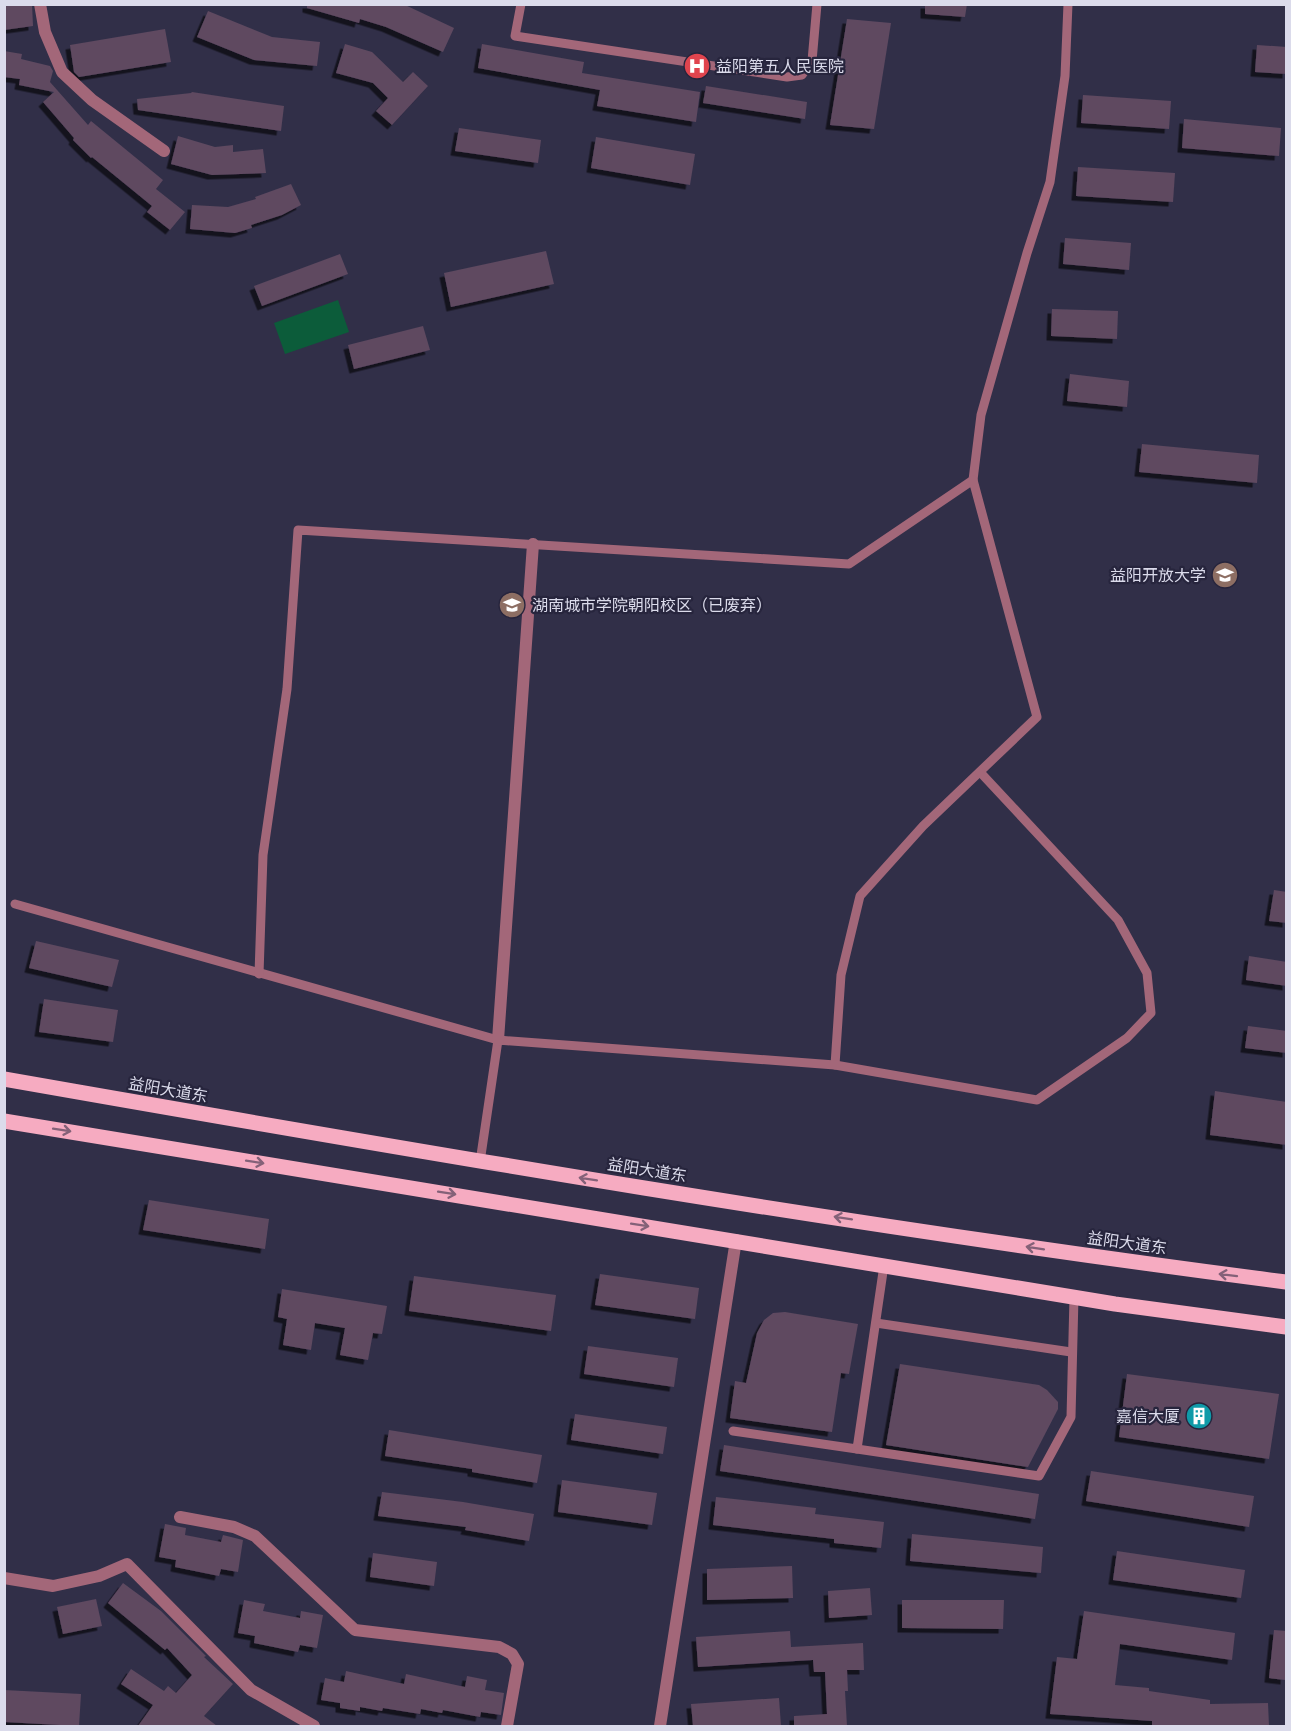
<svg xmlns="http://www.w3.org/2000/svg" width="1291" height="1731" viewBox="0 0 1291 1731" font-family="Raleway,'Noto Sans SC',sans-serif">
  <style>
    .green { fill: #0c5c3a }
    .building { fill: #5e4960; filter: url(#shadow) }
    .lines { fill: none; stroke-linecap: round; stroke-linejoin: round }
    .lane { stroke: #a36779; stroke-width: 9 }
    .street { stroke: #a36779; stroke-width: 12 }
    .primary { stroke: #f6abc1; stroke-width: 15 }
    .oneway { stroke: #846178 }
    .labels { text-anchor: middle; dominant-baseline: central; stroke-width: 4.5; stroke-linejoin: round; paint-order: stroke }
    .poi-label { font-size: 16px; fill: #dbdbeb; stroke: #27253d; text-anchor: start }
    .street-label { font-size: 16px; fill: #dbdbeb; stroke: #27253d }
  </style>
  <defs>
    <filter id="shadow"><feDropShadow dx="-4.5" dy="4.5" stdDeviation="0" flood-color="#0009"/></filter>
  </defs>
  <rect width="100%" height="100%" fill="#312f48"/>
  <polygon class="green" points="338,300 349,332 285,354 274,323"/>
  <g class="building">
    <polygon points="4,4 32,4 33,26 4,30"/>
    <polygon points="307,4 403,4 454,28 443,52 386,27 360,19 359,23 307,8"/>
    <polygon points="925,4 967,4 965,17 925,14"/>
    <polygon points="208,11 272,37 320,42 317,66 254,60 197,37"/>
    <polygon points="847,19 891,23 874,129 830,125"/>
    <polygon points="165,29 171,62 79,77 74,72 70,45"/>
    <polygon points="345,44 372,52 403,82 413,72 428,86 392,125 376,111 388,98 373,83 336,73"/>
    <polygon points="482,44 584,62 582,73 700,92 696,122 597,106 600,90 478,68"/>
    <polygon points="1257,45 1287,47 1287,74 1255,72"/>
    <polygon points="4,51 22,54 21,59 50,66 53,71 50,82 88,125 91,121 163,180 156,189 185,212 170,230 147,212 152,206 92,157 91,158 73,140 74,138 43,102 54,92 19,85 20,79 4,77"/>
    <polygon points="706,86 807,102 805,119 703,103"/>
    <polygon points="192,92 284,106 281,131 138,110 137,99 191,93"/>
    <polygon points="1083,95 1171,101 1169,129 1081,123"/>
    <polygon points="1184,119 1281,128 1279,156 1182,148"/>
    <polygon points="459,128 541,140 538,163 455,151"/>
    <polygon points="178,136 215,147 233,145 233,152 263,149 266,173 212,175 171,164"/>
    <polygon points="596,137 695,154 690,185 591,168"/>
    <polygon points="1078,167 1175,173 1173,202 1076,196"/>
    <polygon points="291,184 301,205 282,215 251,225 252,228 235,233 190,229 192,205 228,207 256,199 255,197"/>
    <polygon points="1065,238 1131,243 1129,270 1063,264"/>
    <polygon points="546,251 554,284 451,307 444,273"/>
    <polygon points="340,254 348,274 262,306 254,286"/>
    <polygon points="1052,309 1118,311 1117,339 1051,336"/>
    <polygon points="423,326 430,350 354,369 348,345"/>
    <polygon points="1070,374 1129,381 1127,407 1067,401"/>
    <polygon points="1142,444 1259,455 1257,483 1139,472"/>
    <polygon points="1274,890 1287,892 1287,923 1269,921"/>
    <polygon points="36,941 119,960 112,987 29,968"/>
    <polygon points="1249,956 1287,962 1287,986 1246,980"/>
    <polygon points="44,999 118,1010 113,1042 39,1032"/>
    <polygon points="1248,1026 1287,1031 1287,1053 1245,1048"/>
    <polygon points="1215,1091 1287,1102 1287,1145 1210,1135"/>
    <polygon points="149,1200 269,1219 265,1249 143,1230"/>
    <polygon points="600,1274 699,1288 695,1319 595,1305"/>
    <polygon points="414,1276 556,1295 551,1331 409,1311"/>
    <polygon points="282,1289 387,1306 382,1334 373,1333 368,1360 340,1355 345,1328 315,1323 311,1350 283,1345 287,1319 278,1317"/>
    <polygon points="785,1312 858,1324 849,1374 841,1373 832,1432 730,1418 735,1381 746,1383 757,1333 764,1320 773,1313"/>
    <polygon points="588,1346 678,1358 674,1387 584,1374"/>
    <polygon points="900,1364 1039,1385 1047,1390 1058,1402 1058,1409 1028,1467 886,1445"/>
    <polygon points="1127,1374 1279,1394 1269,1459 1119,1437"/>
    <polygon points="575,1414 667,1427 663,1454 571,1440"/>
    <polygon points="389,1430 542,1455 537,1483 472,1472 472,1469 385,1456"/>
    <polygon points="724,1445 1039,1494 1035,1519 720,1471"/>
    <polygon points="1091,1471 1254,1496 1249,1527 1086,1501"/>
    <polygon points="562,1480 657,1493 652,1525 558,1512"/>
    <polygon points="382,1492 463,1502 534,1514 529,1541 465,1530 466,1527 378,1516"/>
    <polygon points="716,1497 816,1508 815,1514 884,1522 881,1548 834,1543 834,1539 713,1525"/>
    <polygon points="165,1524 186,1528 185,1535 221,1542 223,1535 243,1540 238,1572 221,1569 219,1576 175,1567 176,1560 159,1557"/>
    <polygon points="912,1534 1043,1547 1041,1573 910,1561"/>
    <polygon points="1117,1551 1245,1570 1241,1598 1113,1580"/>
    <polygon points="373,1553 437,1562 434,1586 370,1577"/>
    <polygon points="792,1566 793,1598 707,1600 707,1569"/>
    <polygon points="123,1583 161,1611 206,1656 204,1657 233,1684 204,1716 217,1726 138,1726 153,1705 121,1684 131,1669 164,1691 168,1686 176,1693 192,1675 167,1648 165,1650 108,1603"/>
    <polygon points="870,1588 872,1615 829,1618 828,1591"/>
    <polygon points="96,1599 102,1626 63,1634 57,1607"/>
    <polygon points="244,1600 265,1604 263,1611 300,1618 301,1611 323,1615 317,1648 300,1645 298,1652 254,1643 255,1636 238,1633"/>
    <polygon points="902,1600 1004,1600 1003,1629 902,1628"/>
    <polygon points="1084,1611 1235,1633 1232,1660 1120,1644 1115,1685 1149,1688 1149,1691 1210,1700 1210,1704 1268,1703 1269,1726 1161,1726 1152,1725 1152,1721 1050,1714 1057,1657 1077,1659"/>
    <polygon points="1274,1630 1287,1631 1285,1680 1269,1678"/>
    <polygon points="790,1631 791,1647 863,1643 864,1670 847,1670 848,1691 845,1691 847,1726 794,1726 794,1716 827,1714 825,1672 814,1672 813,1660 698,1667 696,1637"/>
    <polygon points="346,1671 404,1684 406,1674 465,1687 467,1676 487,1680 485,1690 504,1693 501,1715 481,1712 480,1717 443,1710 442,1713 421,1709 420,1714 383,1708 382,1711 360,1707 360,1711 340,1708 340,1703 321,1700 325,1678 344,1682"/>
    <polygon points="4,1690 81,1694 79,1726 4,1722"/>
    <polygon points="779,1698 781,1726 693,1726 691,1704"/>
  </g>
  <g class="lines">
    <g class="lane">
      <polyline points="521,4 515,36 787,77 802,75 812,61 817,4"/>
      <polyline points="973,480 981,415 1027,253 1050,182 1065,76 1068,4"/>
      <polyline points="15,904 498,1040"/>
      <polyline points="259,974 263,855 287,689 298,530 849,564 973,480 1037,717 923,826 860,896 841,975 835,1065"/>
      <polyline points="480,1162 498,1040 835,1065 1037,1100 1127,1038 1151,1013 1147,973 1118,920 980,772"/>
      <polyline points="876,1323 1071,1352"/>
      <polyline points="733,1431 857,1449 884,1265"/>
      <polyline points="857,1449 1039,1476 1071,1417 1074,1297"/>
    </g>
    <g class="street">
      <polyline points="40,4 45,32 62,72 92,100 164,151"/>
      <polyline points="498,1040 533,544"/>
      <polyline points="180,1517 234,1527 255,1536 355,1630 499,1647 512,1654 518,1664 507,1726"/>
      <polyline points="4,1578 53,1586 99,1576 127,1564 251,1690 314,1726"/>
      <polyline points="660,1726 736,1240"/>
    </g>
    <g class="primary">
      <path d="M 4,1079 C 431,1154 857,1227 1286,1282"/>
      <polyline points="4,1121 1115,1304 1286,1327"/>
    </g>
  </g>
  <defs><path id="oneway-shaft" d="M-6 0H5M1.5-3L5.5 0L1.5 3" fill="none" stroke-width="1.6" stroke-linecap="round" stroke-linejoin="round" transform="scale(1.5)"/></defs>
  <g class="oneway">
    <use href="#oneway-shaft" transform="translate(62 1130) rotate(9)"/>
    <use href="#oneway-shaft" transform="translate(255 1162) rotate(9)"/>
    <use href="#oneway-shaft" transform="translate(588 1179) rotate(-171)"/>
    <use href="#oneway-shaft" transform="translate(447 1193) rotate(9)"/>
    <use href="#oneway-shaft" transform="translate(843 1218) rotate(-171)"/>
    <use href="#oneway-shaft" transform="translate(640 1225) rotate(9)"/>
    <use href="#oneway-shaft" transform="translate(1035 1248) rotate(-171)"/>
    <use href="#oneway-shaft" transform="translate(1228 1275) rotate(-173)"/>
  </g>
  <defs>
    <symbol id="hospital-disc" viewBox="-11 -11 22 22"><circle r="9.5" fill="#e0444e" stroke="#27253d"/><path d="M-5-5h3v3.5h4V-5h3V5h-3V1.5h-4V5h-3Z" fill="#fff"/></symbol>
    <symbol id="school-disc" viewBox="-11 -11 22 22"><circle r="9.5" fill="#8d6e63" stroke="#27253d"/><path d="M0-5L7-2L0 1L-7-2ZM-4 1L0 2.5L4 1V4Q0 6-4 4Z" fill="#fff"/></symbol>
    <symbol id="building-disc" viewBox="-11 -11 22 22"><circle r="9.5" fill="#0f9aa8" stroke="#27253d"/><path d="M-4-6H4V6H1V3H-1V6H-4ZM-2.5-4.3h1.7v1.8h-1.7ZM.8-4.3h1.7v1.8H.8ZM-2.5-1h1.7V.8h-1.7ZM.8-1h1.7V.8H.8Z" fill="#fff"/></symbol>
  </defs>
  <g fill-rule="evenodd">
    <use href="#hospital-disc" x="682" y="51" width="30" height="30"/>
    <use href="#school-disc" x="1210" y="560" width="30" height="30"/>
    <use href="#school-disc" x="497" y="590" width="30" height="30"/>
    <use href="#building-disc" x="1184" y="1401" width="30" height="30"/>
  </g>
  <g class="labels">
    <g class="poi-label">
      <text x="716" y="66">益阳第五人民医院</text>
      <text x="1206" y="575" text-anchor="end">益阳开放大学</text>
      <text x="532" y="605">湖南城市学院朝阳校区（已废弃）</text>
      <text x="1180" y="1416" text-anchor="end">嘉信大厦</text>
    </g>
    <g class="street-label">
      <text transform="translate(168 1090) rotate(10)">益阳大道东</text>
      <text transform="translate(647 1170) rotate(9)">益阳大道东</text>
      <text transform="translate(1127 1243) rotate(8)">益阳大道东</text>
    </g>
  </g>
  <rect width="1291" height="1731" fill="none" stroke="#dbdbeb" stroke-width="12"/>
</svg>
